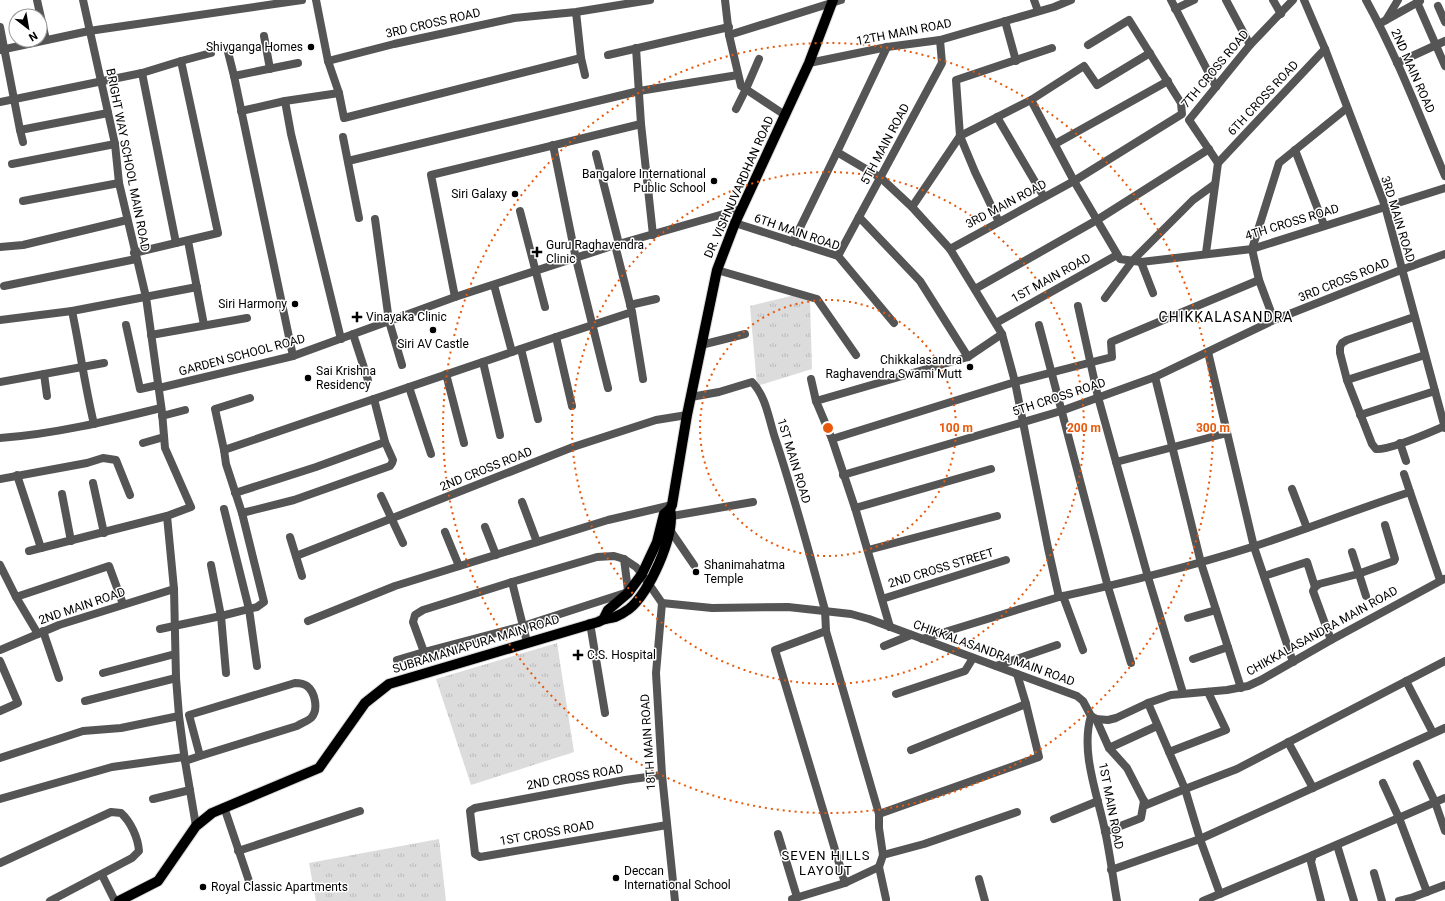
<svg xmlns="http://www.w3.org/2000/svg" width="1445" height="901" viewBox="0 0 1445 901" font-family="Roboto,sans-serif">
  <style>
    .park { fill: url(#park-tufts) }
    .lines { fill: none; stroke-linecap: round; stroke-linejoin: round }
    .major-casing { stroke: #dbdbdb; stroke-width: 12 }
    .minor { stroke: #555; stroke-width: 8 }
    .major { stroke: #000; stroke-width: 10 }
    .ring { fill: none; stroke: #e8590c; stroke-width: 2; stroke-dasharray: 2 4 }
    .poi-dot { fill: #000; stroke: #fff; stroke-width: 1.5 }
    .labels { text-anchor: middle; dominant-baseline: central; stroke-width: 3; stroke-linejoin: round; paint-order: stroke }
    .street-label { font-size: 12px; fill: #000; stroke: #fff }
    .poi-label { font-size: 12px; fill: #000; stroke: #fff; text-anchor: start }
    .neighbourhood-label { font-size: 13px; letter-spacing: 1px; fill: #000; stroke: #fff }
    .quarter-label { font-size: 14px; letter-spacing: 1px; fill: #000; stroke: #fff }
    .centre { fill: #e8590c; stroke: #fff; stroke-width: 2 }
    .ring-label { font-size: 12px; text-anchor: middle; font-weight: bold; fill: #e8590c; stroke: #fff; stroke-width: 3; stroke-linejoin: round; paint-order: stroke }
  </style>
  <defs>
    <pattern id="park-tufts" width="24" height="20" patternUnits="userSpaceOnUse"><rect width="24" height="20" fill="#dcdcdc"/><path d="M3 7l-1-3M5 7V3M7 7l1-3M15 17l-1-3M17 17v-4M19 17l1-3" fill="none" stroke="#bbb"/></pattern>
  </defs>
  <rect width="100%" height="100%" fill="#fff"/>
  <g class="park">
    <polygon points="795,295 810,301 812,369 757,386 750,306"/>
    <polygon points="557,643 574,752 471,785 436,679"/>
    <polygon points="439,839 446,901 316,901 309,863"/>
  </g>
  <g class="lines">
    <defs>
      <g id="major">
        <polyline points="604,618 608,610 628,593 642,574 657,542 664,514 670,509 672,505 687,415 717,270 735,223 809,63 833,0"/>
        <path d="M 119,901 L 158,881 L 196,826 L 212,813 L 319,768 L 365,703 L 389,684 L 598,622 C 604,618 609,619 615,617 C 620,615 625,612 629,609 C 649,594 676,534 670,509"/>
      </g>
    </defs>
    <use href="#major" class="major-casing"/>
    <g class="minor">
      <polyline points="37,0 46,40"/>
      <polyline points="83,0 115,144 119,183 146,297 162,412 165,448 191,507 167,516 174,589 176,678 179,716 185,761 196,826"/>
      <polyline points="316,0 328,61"/>
      <polyline points="725,0 729,35 741,86 785,115"/>
      <polyline points="1034,0 1038,11"/>
      <polyline points="1171,0 1216,87"/>
      <polyline points="1226,0 1250,45"/>
      <polyline points="1273,0 1281,14"/>
      <polyline points="1304,0 1325,49 1385,206 1445,428"/>
      <path d="M 1366,0 C 1397,56 1420,117 1445,176"/>
      <polyline points="1417,2 1445,66"/>
      <polyline points="1438,6 1445,22"/>
      <polyline points="1175,9 1194,0"/>
      <polyline points="576,12 581,58 344,118 339,93 328,61 394,44 514,18 576,12 650,0"/>
      <polyline points="1386,20 1398,0"/>
      <polyline points="1005,21 1016,61"/>
      <polyline points="1379,24 1420,1"/>
      <polyline points="0,27 20,130 108,113"/>
      <polyline points="729,35 841,0"/>
      <polyline points="264,36 270,69"/>
      <polyline points="636,48 641,124 653,235"/>
      <polyline points="0,50 89,31 302,0"/>
      <polyline points="228,52 234,76"/>
      <polyline points="608,55 729,27"/>
      <polyline points="581,58 585,75"/>
      <polyline points="181,61 211,53"/>
      <polyline points="809,63 887,47 940,40 1054,7 1071,0"/>
      <polyline points="1397,63 1445,41"/>
      <polyline points="142,73 176,243"/>
      <polyline points="339,93 285,101 291,134 341,339"/>
      <polyline points="1031,100 1074,181 1120,259 1141,262 1252,249 1445,188"/>
      <polyline points="0,102 142,73 181,61 218,233 134,253"/>
      <polyline points="736,109 746,89 759,59"/>
      <polyline points="241,111 285,101"/>
      <polyline points="997,117 1044,197"/>
      <polyline points="20,130 23,142"/>
      <polyline points="343,137 359,218"/>
      <polyline points="1055,144 1168,81"/>
      <polyline points="553,145 576,259 608,388"/>
      <polyline points="1295,150 1324,225"/>
      <path d="M 837,152 L 881,178 L 912,207 L 950,249 L 1002,334 L 1015,382 L 1048,548 L 1059,597 C 1124,583 1189,567 1252,547 C 1305,530 1357,509 1410,492 L 1440,580"/>
      <polyline points="596,154 619,244"/>
      <polyline points="348,161 639,91 738,75"/>
      <polyline points="1218,163 1325,49"/>
      <polyline points="12,164 115,144"/>
      <polyline points="23,201 119,183"/>
      <polyline points="912,207 960,136 1031,100 1084,66 1097,85 1150,53"/>
      <polyline points="520,211 545,307"/>
      <polyline points="859,217 920,281 968,357"/>
      <polyline points="375,219 389,321 402,365"/>
      <polyline points="999,222 975,172 960,136 956,80 1052,48"/>
      <polyline points="735,223 838,256 894,323"/>
      <polyline points="188,241 204,325"/>
      <polyline points="793,242 837,152 887,47"/>
      <polyline points="615,245 632,312 643,379"/>
      <polyline points="0,247 23,245 127,220"/>
      <polyline points="950,249 1074,181 1182,114 1181,103 1129,20 1088,45"/>
      <polyline points="1206,253 1218,163 1189,120 1250,45 1293,0"/>
      <polyline points="838,256 942,63 940,40"/>
      <polyline points="1141,262 1153,293"/>
      <polyline points="717,270 817,299 856,355"/>
      <polyline points="494,285 512,352"/>
      <polyline points="4,286 136,259"/>
      <polyline points="975,289 1097,220 1209,149"/>
      <polyline points="455,297 431,175 641,124"/>
      <polyline points="1105,298 1133,260 1193,200 1215,184"/>
      <polyline points="630,305 656,299"/>
      <polyline points="1078,306 1098,397 1148,577 1183,693"/>
      <path d="M 72,311 C 80,349 85,387 94,424"/>
      <path d="M 1414,317 L 1347,340 L 1342,343 L 1340,347 L 1340,353 L 1347,380 L 1372,444 L 1376,449 C 1389,451 1431,432 1445,426"/>
      <polyline points="0,320 72,311 197,287"/>
      <polyline points="1274,320 1259,280 1252,249 1279,163 1347,108"/>
      <polyline points="996,323 1117,255"/>
      <polyline points="126,325 140,389 158,385"/>
      <polyline points="1039,325 1108,587 1131,663"/>
      <polyline points="353,334 368,380"/>
      <polyline points="151,335 247,318"/>
      <polyline points="556,337 572,406"/>
      <polyline points="701,345 745,334"/>
      <polyline points="521,349 538,419"/>
      <polyline points="1208,352 1254,547 1293,662"/>
      <polyline points="293,356 234,76 298,63"/>
      <polyline points="483,362 500,435"/>
      <polyline points="44,374 47,396"/>
      <polyline points="446,374 464,443"/>
      <polyline points="1155,377 1201,563 1241,688"/>
      <polyline points="811,379 816,401"/>
      <polyline points="1347,380 1425,355"/>
      <polyline points="0,382 104,363"/>
      <polyline points="409,387 431,454"/>
      <polyline points="159,388 293,356 455,297 615,245 741,209"/>
      <path d="M 691,397 L 719,392 L 752,382 C 766,396 769,420 775,438 C 794,495 809,552 825,610 L 826,631 L 879,814 L 879,828 L 883,855 L 879,867 L 845,883 L 792,899"/>
      <polyline points="1360,415 1435,391"/>
      <polyline points="162,416 185,410"/>
      <path d="M 0,438 C 55,434 108,421 161,408"/>
      <polyline points="832,439 1015,382 1112,357 1111,342 1259,280"/>
      <polyline points="143,443 164,437"/>
      <polyline points="1400,443 1406,461"/>
      <polyline points="224,450 215,409 250,398"/>
      <polyline points="1116,462 1227,433"/>
      <polyline points="1404,474 1410,492"/>
      <polyline points="17,475 41,548"/>
      <polyline points="843,475 1061,411 1155,377 1274,320 1401,270 1445,254"/>
      <polyline points="0,479 87,463 103,458 116,460 130,495"/>
      <polyline points="93,483 104,533"/>
      <polyline points="1292,489 1307,528"/>
      <polyline points="235,493 316,467 385,442"/>
      <polyline points="62,494 71,541"/>
      <polyline points="381,496 403,543"/>
      <polyline points="522,502 537,542"/>
      <polyline points="855,508 991,469"/>
      <polyline points="224,509 249,609 257,666"/>
      <polyline points="242,513 294,500 390,466 392,463 393,460 385,442 374,399"/>
      <polyline points="672,516 753,502"/>
      <polyline points="485,527 496,555"/>
      <polyline points="670,530 694,565"/>
      <polyline points="445,532 459,566"/>
      <polyline points="290,537 302,576"/>
      <polyline points="868,550 997,516"/>
      <polyline points="29,551 167,516"/>
      <polyline points="1352,552 1366,596"/>
      <polyline points="296,556 573,447 656,420 687,415"/>
      <polyline points="0,565 16,597 38,634"/>
      <polyline points="211,565 221,616 226,673"/>
      <polyline points="1264,576 1307,562 1315,587 1313,591 1331,640"/>
      <polyline points="512,582 527,642"/>
      <polyline points="1315,587 1319,584 1358,574 1394,561 1395,559 1385,525"/>
      <polyline points="1063,596 1083,650"/>
      <polyline points="16,597 109,566 123,604"/>
      <polyline points="882,599 1006,560"/>
      <polyline points="662,603 712,608 788,607 851,614 869,619 1077,696 1083,701 1091,716 1096,719 1108,720 1116,718 1148,703 1171,695 1227,690 1248,686 1261,680 1331,640 1444,579"/>
      <polyline points="1188,618 1216,610"/>
      <polyline points="308,621 395,586 608,520 672,505"/>
      <polyline points="590,623 605,713"/>
      <polyline points="890,627 856,511 832,439 816,401 968,357 1002,334"/>
      <polyline points="160,629 221,616 257,607 264,602 242,513 226,464 224,450 556,337 632,312"/>
      <polyline points="43,631 59,678"/>
      <polyline points="826,631 775,650 845,883"/>
      <polyline points="922,639 1059,597"/>
      <polyline points="884,646 911,635"/>
      <polyline points="0,650 59,625 174,589"/>
      <polyline points="424,652 523,626 625,593 628,590 624,559"/>
      <polyline points="1193,659 1228,647"/>
      <polyline points="397,660 424,652 413,622 415,615 423,610 512,582 597,557 614,556 624,559 636,567 642,574 662,603 656,673 662,775 675,901"/>
      <polyline points="0,661 18,703 0,711"/>
      <polyline points="996,666 1057,645"/>
      <polyline points="103,673 175,654"/>
      <polyline points="1406,681 1433,733"/>
      <polyline points="896,694 965,671 973,658"/>
      <polyline points="85,701 176,678"/>
      <polyline points="1148,703 1185,789 1237,769 1445,661"/>
      <path d="M 1091,716 C 1080,752 1098,796 1105,831 C 1110,854 1113,878 1117,901"/>
      <polyline points="1096,719 1109,748 1127,768 1146,805 1185,789 1200,839 1220,894"/>
      <polyline points="1288,742 1313,788"/>
      <polyline points="1109,748 1157,726"/>
      <polyline points="911,750 1026,704 1017,674"/>
      <polyline points="1169,752 1226,730 1208,692"/>
      <polyline points="0,758 83,731 121,728 179,716"/>
      <path d="M 185,761 L 200,756 L 297,726 C 301,723 308,721 311,718 C 319,710 315,692 307,686 C 303,683 299,683 295,683 L 189,715 L 200,756"/>
      <polyline points="1417,764 1435,802 1445,831"/>
      <polyline points="662,775 625,780 475,808 470,811 475,854 480,857 667,825"/>
      <polyline points="1383,783 1399,818 1427,892"/>
      <polyline points="0,799 112,767 184,757"/>
      <polyline points="153,799 190,790"/>
      <polyline points="224,807 249,881"/>
      <polyline points="879,814 1039,757 1026,704"/>
      <polyline points="1054,819 1098,801"/>
      <polyline points="1105,832 1141,818 1144,801"/>
      <polyline points="778,834 797,897"/>
      <polyline points="1337,845 1354,901"/>
      <polyline points="238,851 360,811"/>
      <polyline points="883,855 924,844 1017,812"/>
      <path d="M 0,863 L 111,812 L 121,813 C 131,822 138,838 139,851 L 132,858 L 50,901"/>
      <polyline points="879,867 886,899"/>
      <polyline points="1111,870 1200,839 1445,728"/>
      <polyline points="1374,873 1382,901"/>
      <polyline points="102,875 115,901"/>
      <polyline points="979,879 985,901"/>
      <polyline points="1203,901 1313,855"/>
      <polyline points="1321,901 1311,862 1313,855 1445,798"/>
      <polyline points="1399,901 1411,898 1445,885"/>
    </g>
    <use href="#major" class="major"/>
  </g>
  <g class="ring">
    <circle cx="828" cy="428" r="128"/>
    <circle cx="828" cy="428" r="256"/>
    <circle cx="828" cy="428" r="385"/>
  </g>
  <g class="poi-dot">
    <circle cx="311" cy="47" r="4"/>
    <circle cx="714" cy="181" r="4"/>
    <circle cx="515" cy="194" r="4"/>
    <path d="M535 246h4v4h4v4h-4v4h-4v-4h-4v-4h4z"/>
    <circle cx="295" cy="304" r="4"/>
    <path d="M355 311h4v4h4v4h-4v4h-4v-4h-4v-4h4z"/>
    <circle cx="433" cy="330" r="4"/>
    <circle cx="970" cy="367" r="4"/>
    <circle cx="308" cy="378" r="4"/>
    <circle cx="696" cy="572" r="4"/>
    <path d="M576 649h4v4h4v4h-4v4h-4v-4h-4v-4h4z"/>
    <circle cx="616" cy="878" r="4"/>
    <circle cx="203" cy="887" r="4"/>
  </g>
  <g class="labels">
    <g class="street-label">
      <text transform="translate(433 23) rotate(-13)">3RD CROSS ROAD</text>
      <text transform="translate(904 32) rotate(-11)">12TH MAIN ROAD</text>
      <text transform="translate(1215 69) rotate(-50)">7TH CROSS ROAD</text>
      <text transform="translate(1413 71) rotate(66)">2ND MAIN ROAD</text>
      <text transform="translate(1263 98) rotate(-47)">6TH CROSS ROAD</text>
      <text transform="translate(885 144) rotate(-62)">5TH MAIN ROAD</text>
      <text transform="translate(128 160) rotate(79)">BRIGHT WAY SCHOOL MAIN ROAD</text>
      <text transform="translate(739 187) rotate(-66)">DR. VISHNUVARDHAN ROAD</text>
      <text transform="translate(1006 204) rotate(-28)">3RD MAIN ROAD</text>
      <text transform="translate(1398 219) rotate(73)">3RD MAIN ROAD</text>
      <text transform="translate(1292 222) rotate(-17)">4TH CROSS ROAD</text>
      <text transform="translate(797 232) rotate(19)">6TH MAIN ROAD</text>
      <text transform="translate(1051 278) rotate(-29)">1ST MAIN ROAD</text>
      <text transform="translate(1344 280) rotate(-22)">3RD CROSS ROAD</text>
      <text transform="translate(242 355) rotate(-15)">GARDEN SCHOOL ROAD</text>
      <text transform="translate(1059 397) rotate(-18)">5TH CROSS ROAD</text>
      <text transform="translate(794 461) rotate(73)">1ST MAIN ROAD</text>
      <text transform="translate(486 469) rotate(-22)">2ND CROSS ROAD</text>
      <text transform="translate(941 568) rotate(-17)">2ND CROSS STREET</text>
      <text transform="translate(82 606) rotate(-19)">2ND MAIN ROAD</text>
      <text transform="translate(1322 631) rotate(-29)">CHIKKALASANDRA MAIN ROAD</text>
      <text transform="translate(476 644) rotate(-17)">SUBRAMANIAPURA MAIN ROAD</text>
      <text transform="translate(994 653) rotate(20)">CHIKKALASANDRA MAIN ROAD</text>
      <text transform="translate(648 742) rotate(-94)">18TH MAIN ROAD</text>
      <text transform="translate(575 777) rotate(-10)">2ND CROSS ROAD</text>
      <text transform="translate(1111 806) rotate(79)">1ST MAIN ROAD</text>
      <text transform="translate(547 833) rotate(-10)">1ST CROSS ROAD</text>
    </g>
    <g class="poi-label">
      <text x="303" y="47" text-anchor="end">Shivganga Homes</text>
      <text x="706" y="174" text-anchor="end">Bangalore International<tspan x="706" dy="14">Public School</tspan></text>
      <text x="507" y="194" text-anchor="end">Siri Galaxy</text>
      <text x="546" y="245">Guru Raghavendra<tspan x="546" dy="14">Clinic</tspan></text>
      <text x="287" y="304" text-anchor="end">Siri Harmony</text>
      <text x="366" y="317">Vinayaka Clinic</text>
      <text x="433" y="344" text-anchor="middle">Siri AV Castle</text>
      <text x="962" y="360" text-anchor="end">Chikkalasandra<tspan x="962" dy="14">Raghavendra Swami Mutt</tspan></text>
      <text x="316" y="371">Sai Krishna<tspan x="316" dy="14">Residency</tspan></text>
      <text x="704" y="565">Shanimahatma<tspan x="704" dy="14">Temple</tspan></text>
      <text x="587" y="655">C.S. Hospital</text>
      <text x="624" y="871">Deccan<tspan x="624" dy="14">International School</tspan></text>
      <text x="211" y="887">Royal Classic Apartments</text>
    </g>
    <g class="neighbourhood-label">
      <text x="826" y="855">SEVEN HILLS<tspan x="826" dy="15">LAYOUT</tspan></text>
    </g>
    <g class="quarter-label">
      <text x="1226" y="317">CHIKKALASANDRA</text>
    </g>
  </g>
  <circle cx="828" cy="428" r="6" class="centre"/>
  <g class="ring-label">
    <text x="956" y="432">100 m</text>
    <text x="1084" y="432">200 m</text>
    <text x="1213" y="432">300 m</text>
  </g>
  <g transform="translate(28 28) rotate(149)"><circle r="19" fill="#ffffff" stroke="#999999"/>
  <path d="M0-3L7 15L0 10L-7 15Z" fill="#000000"/>
  <text y="-6" font-size="11" font-weight="bold" text-anchor="middle" fill="#000000">N</text>
  </g>
</svg>
